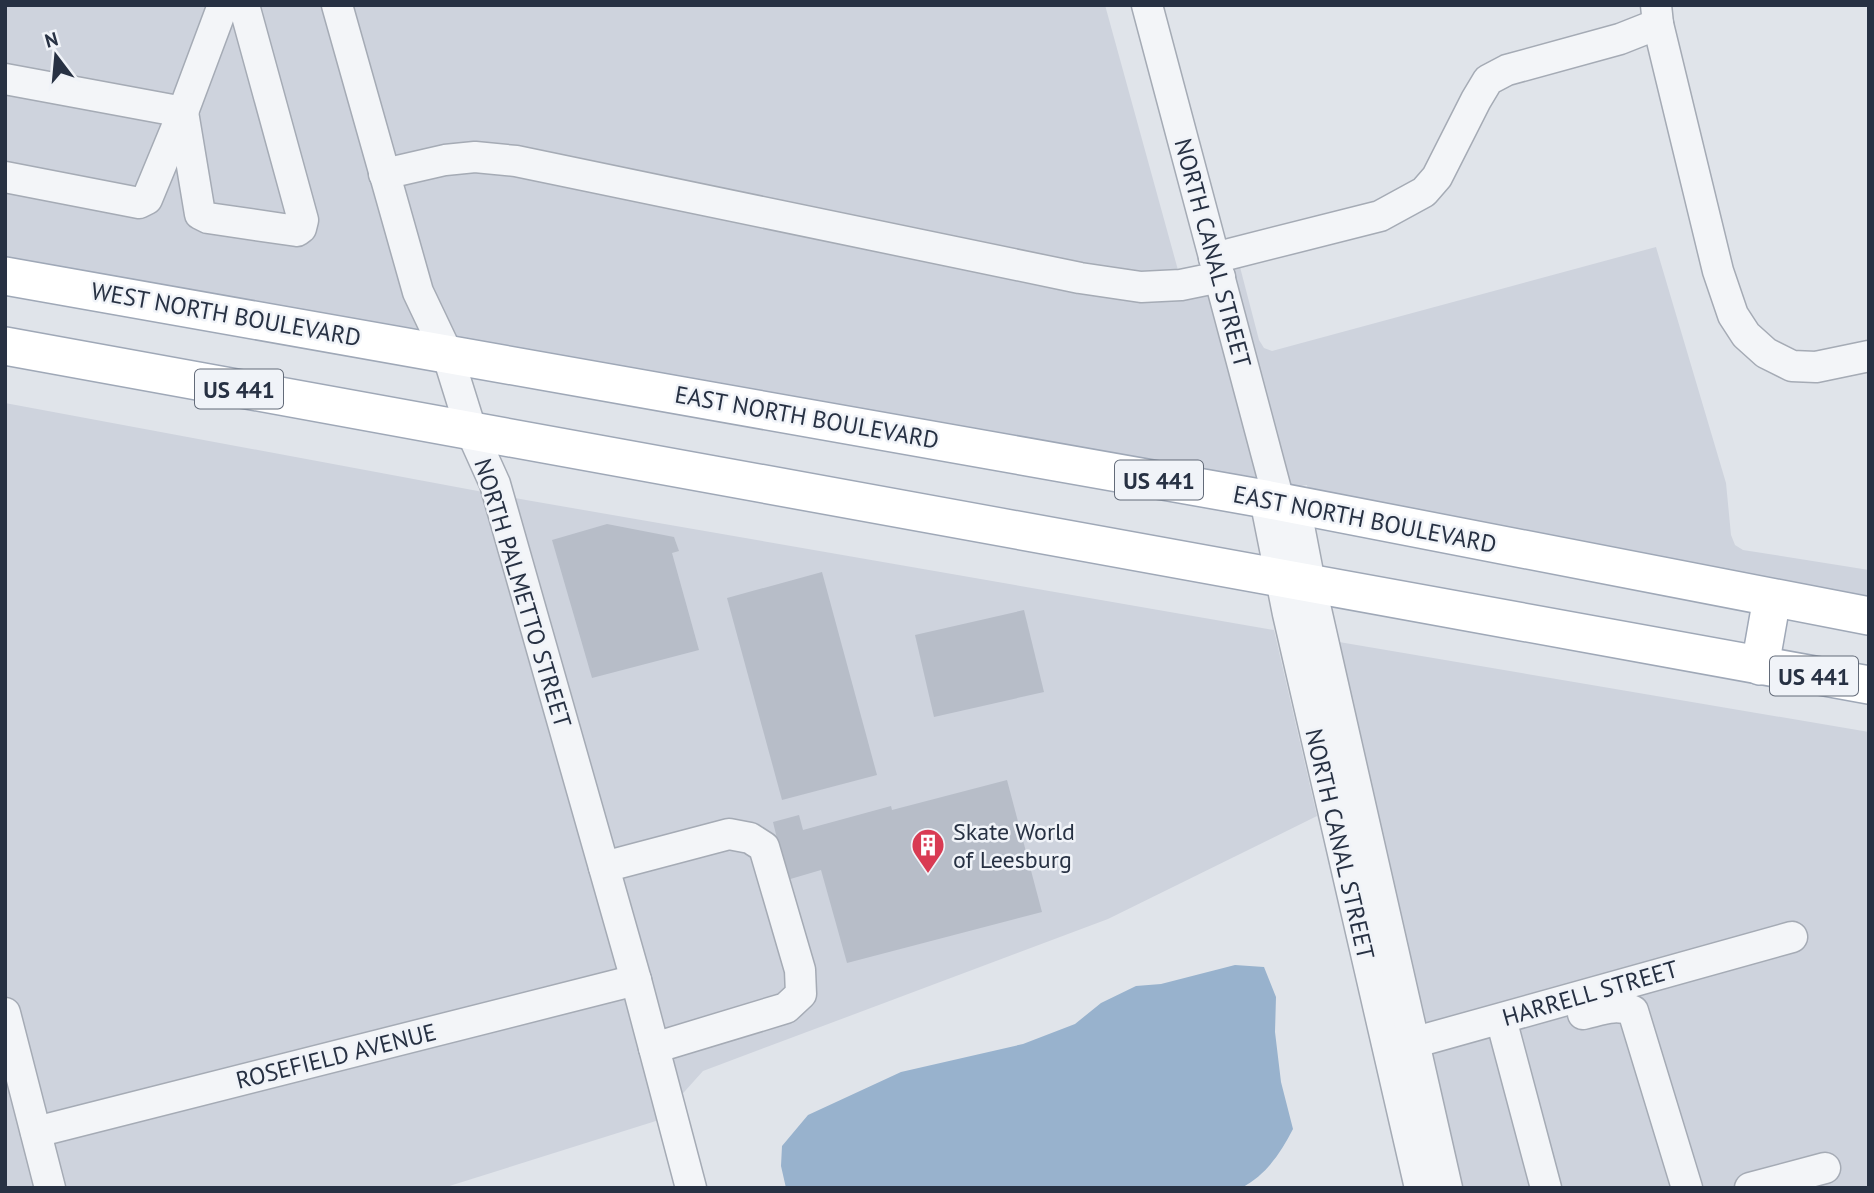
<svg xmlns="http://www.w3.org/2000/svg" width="1874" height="1193" viewBox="0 0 1874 1193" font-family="'PT Sans',sans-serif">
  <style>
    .built { fill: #ced3dd }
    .water { fill: #98b2cd }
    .building { fill: #b7bdc8 }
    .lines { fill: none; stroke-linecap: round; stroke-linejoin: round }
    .minor-casing { stroke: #a5abb5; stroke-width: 33 }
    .major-casing { stroke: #9fa8b7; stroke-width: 40 }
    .minor { stroke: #f3f5f8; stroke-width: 30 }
    .major { stroke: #fff; stroke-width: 37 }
    .labels { text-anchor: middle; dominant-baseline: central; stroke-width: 5; stroke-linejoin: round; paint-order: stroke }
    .shield { fill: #f0f3f8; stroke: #636b79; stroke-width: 2 }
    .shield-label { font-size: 23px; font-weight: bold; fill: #273143 }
    .street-label { font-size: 24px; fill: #273143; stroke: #f0f3f8 }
    .poi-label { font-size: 24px; fill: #273143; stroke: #f0f3f8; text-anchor: start }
  </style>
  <rect width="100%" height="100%" fill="#e0e4ea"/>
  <g class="built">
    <polygon points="5,5 1105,5 1181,281 1240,267 1259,340 1264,348 1272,351 1656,247 1726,483 1731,535 1735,545 1743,550 1869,570 1869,598 1308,490 1307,485 1295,487 5,258"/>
    <polygon points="5,403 526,500 1274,630 1317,816 1108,919 703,1071 659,1120 443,1188 5,1188"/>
    <polygon points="1339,642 1869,732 1869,1188 1463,1188"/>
  </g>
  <path class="water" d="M 1235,965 L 1264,967 L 1276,997 L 1275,1032 L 1281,1082 L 1293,1129 C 1280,1154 1266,1175 1241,1188 L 786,1188 L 781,1166 L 782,1146 L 808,1115 L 901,1072 L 1023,1044 L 1075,1024 L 1101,1003 L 1136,986 L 1161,984 Z"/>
  <g class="building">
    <polygon points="607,524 674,537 679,551 672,553 699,650 592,678 552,540"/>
    <polygon points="822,572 877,775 782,800 727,598"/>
    <polygon points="1024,610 1044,692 934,717 915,635"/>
    <polygon points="1007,780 1042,912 847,963 821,870 787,880 773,822 799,815 803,830 891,806 892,810"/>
  </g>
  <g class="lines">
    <defs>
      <g id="minor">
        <polyline points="337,5 418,292 447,353 472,433 495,484 636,980 691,1188"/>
        <polyline points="1147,5 1279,501"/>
        <polyline points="1658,24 1718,271 1733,315 1746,335 1766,353 1792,366 1816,367 1869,356"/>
        <polyline points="5,79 183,112 223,5"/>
        <polyline points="183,112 200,214 208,218 297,231 301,228 303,220 244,5"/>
        <polyline points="384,174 445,160 475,157 516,161 1080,278 1141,287 1181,285 1220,277"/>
        <polyline points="5,177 139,203 147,199 183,112"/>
        <polyline points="1214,258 1380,216 1424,192 1437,177 1476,100 1488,80 1507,70 1620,39 1658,24 1656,5"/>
        <polyline points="1265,499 1288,614 1420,1188"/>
        <polyline points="1295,505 1310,583 1447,1188"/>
        <polyline points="604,867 729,834 750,838 764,847 800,970 801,994 786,1008 654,1048"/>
        <polyline points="5,1013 50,1188"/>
        <path d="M 1583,1014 C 1601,1010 1616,1003 1633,1011 L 1687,1188"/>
        <polyline points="1501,1019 1546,1188"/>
        <polyline points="1398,1047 1792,937"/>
        <polyline points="36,1132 636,980"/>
        <polyline points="1750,1188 1825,1168"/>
      </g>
      <g id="major">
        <polyline points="5,276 1265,499 1869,616"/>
        <polyline points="5,346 1869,685"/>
        <polyline points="1760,666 1772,598"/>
      </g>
    </defs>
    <use href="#minor" class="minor-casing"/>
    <use href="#major" class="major-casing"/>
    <use href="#minor" class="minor"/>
    <use href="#major" class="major"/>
  </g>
  <defs>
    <symbol id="building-pin" viewBox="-11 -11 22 30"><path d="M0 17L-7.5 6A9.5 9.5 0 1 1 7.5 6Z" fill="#d93b53" stroke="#f0f3f8"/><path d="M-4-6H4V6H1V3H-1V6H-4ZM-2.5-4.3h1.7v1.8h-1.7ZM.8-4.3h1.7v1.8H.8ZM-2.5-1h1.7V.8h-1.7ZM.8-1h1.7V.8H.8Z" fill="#fff"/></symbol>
  </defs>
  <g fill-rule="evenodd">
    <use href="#building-pin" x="909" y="826" width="38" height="52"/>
  </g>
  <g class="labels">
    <g class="shield">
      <rect x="195" y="369.5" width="88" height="39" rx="5"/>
      <rect x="1115" y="460.5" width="88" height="39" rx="5"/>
      <rect x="1770" y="656.5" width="88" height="39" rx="5"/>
    </g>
    <g class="shield-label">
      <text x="239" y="389">US 441</text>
      <text x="1159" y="480">US 441</text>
      <text x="1814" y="676">US 441</text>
    </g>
    <g class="street-label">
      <text transform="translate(1213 253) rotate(75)">NORTH CANAL STREET</text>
      <text transform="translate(226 314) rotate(10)">WEST NORTH BOULEVARD</text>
      <text transform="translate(807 417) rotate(10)">EAST NORTH BOULEVARD</text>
      <text transform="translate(1365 519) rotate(11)">EAST NORTH BOULEVARD</text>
      <text transform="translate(523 593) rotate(73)">NORTH PALMETTO STREET</text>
      <text transform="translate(1340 844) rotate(77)">NORTH CANAL STREET</text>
      <text transform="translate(1590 993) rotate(-16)">HARRELL STREET</text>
      <text transform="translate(336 1056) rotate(-14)">ROSEFIELD AVENUE</text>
    </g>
    <g class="poi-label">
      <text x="953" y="831">Skate World<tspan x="953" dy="28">of Leesburg</tspan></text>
    </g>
  </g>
  <rect width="1874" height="1193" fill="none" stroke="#273143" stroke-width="14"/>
  <g transform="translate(56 56) rotate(344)" stroke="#f0f3f8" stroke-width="5" paint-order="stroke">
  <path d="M0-5L12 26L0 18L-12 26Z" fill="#273143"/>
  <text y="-10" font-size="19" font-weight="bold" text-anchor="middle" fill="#273143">N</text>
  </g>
</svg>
